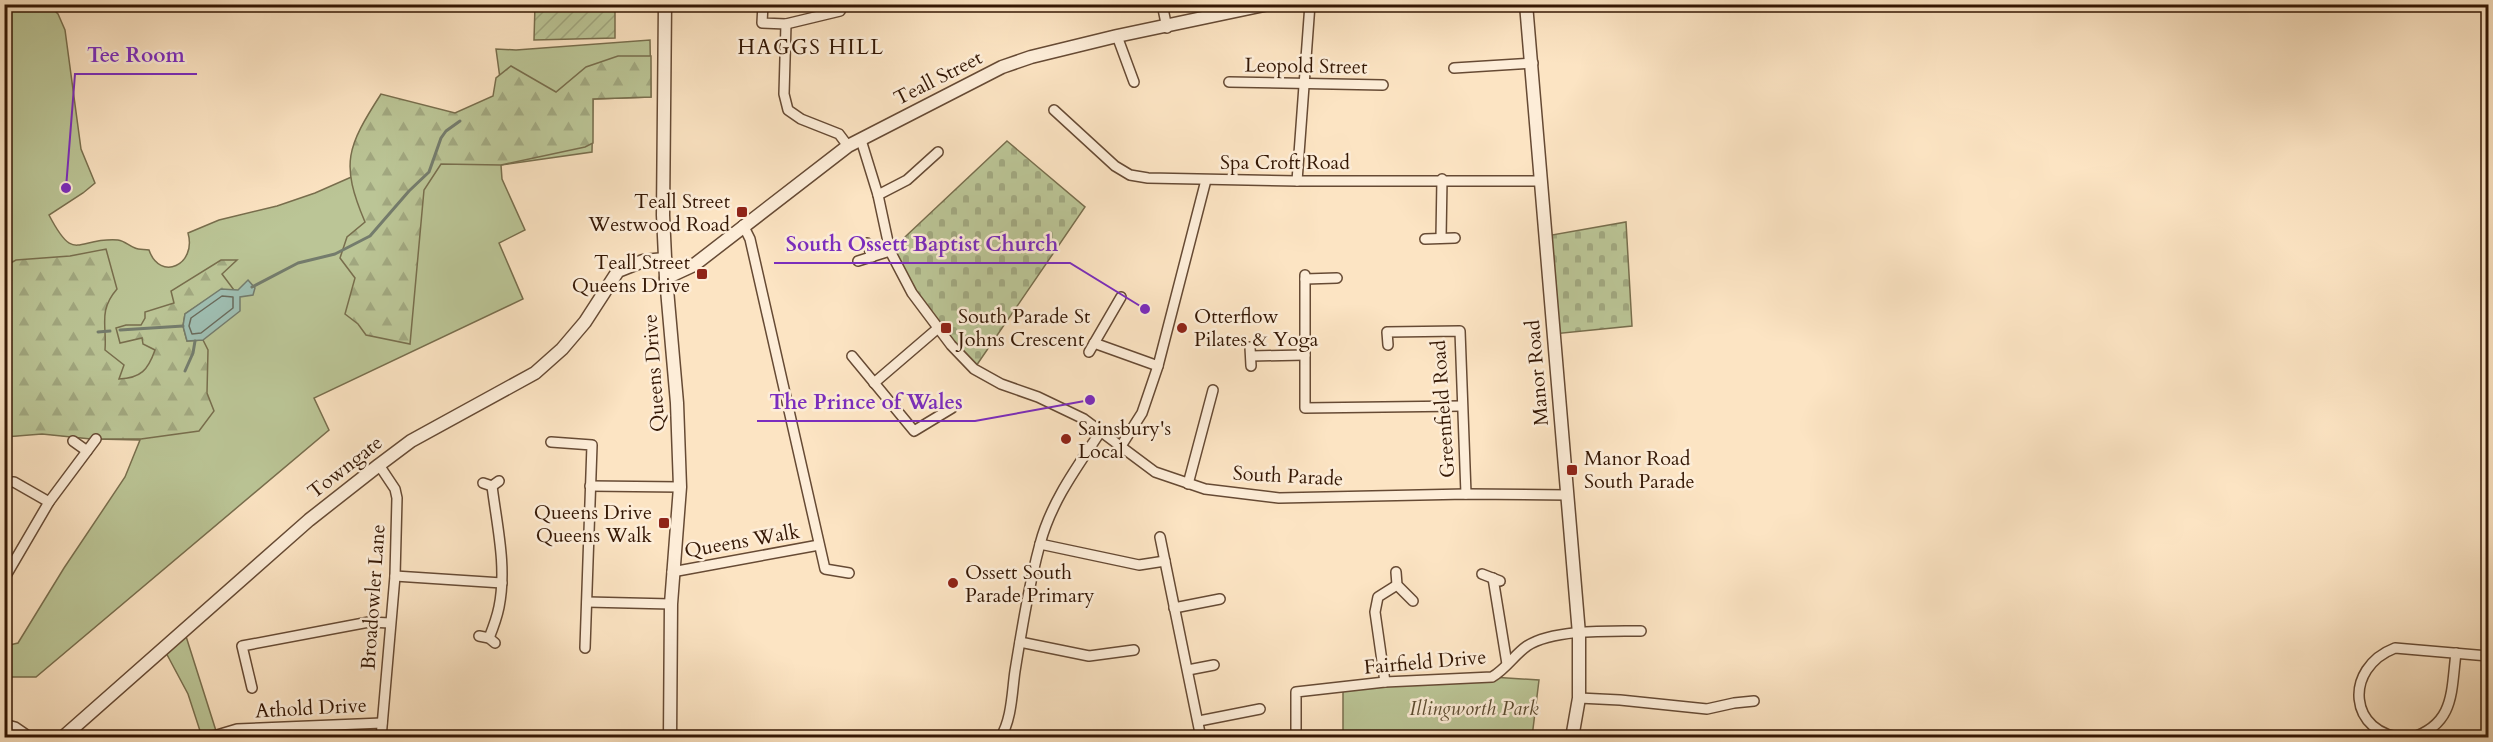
<svg xmlns="http://www.w3.org/2000/svg" width="2493" height="742" viewBox="0 0 2493 742" font-family="Cardo,serif">
  <style>
    .green { fill: #bbc596; stroke: #786e4d; stroke-width: 1.5 }
    .forest { fill: url(#forest-firs); stroke: #786e4d; stroke-width: 1.5 }
    .cemetery { fill: url(#cemetery-stones); stroke: #786e4d; stroke-width: 1.5 }
    .garden { fill: url(#garden-furrows); stroke: #786e4d; stroke-width: 1.5 }
    .water { fill: #9fbfb3; stroke: #747c6d; stroke-width: 1.5 }
    .lines { fill: none; stroke-linecap: round; stroke-linejoin: round }
    .shore { stroke: #6a6b5c; stroke-width: 1.5 }
    .stream { stroke: #747c6d; stroke-width: 3 }
    .minor-casing { stroke: #664a34; stroke-width: 12 }
    .tertiary-casing { stroke: #664a34; stroke-width: 15 }
    .minor { stroke: #fdedd8; stroke-width: 9 }
    .tertiary { stroke: #fdedd8; stroke-width: 12 }
    .poi-dot { fill: #8f2418; stroke: #fdedd8; stroke-width: 2 }
    .labels { text-anchor: middle; dominant-baseline: central; stroke-width: 5; stroke-linejoin: round; paint-order: stroke }
    .street-label { font-size: 20px; fill: #341704; stroke: #fdedd8 }
    .poi-label { font-size: 20px; fill: #341704; stroke: #fdedd8; text-anchor: start }
    .park-label { font-size: 20px; font-style: italic; fill: #5c4b30; stroke: #fdedd8 }
    .neighbourhood-label { font-size: 21px; letter-spacing: 1.5px; fill: #341704; stroke: #fdedd8 }
    .leader { fill: none; stroke: #7b2cbf; stroke-width: 2 }
    .callout-dot { fill: #7b2cbf; stroke: #fdedd8; stroke-width: 2 }
    .callout-label { font-size: 21px; text-anchor: middle; font-weight: bold; fill: #7b2cbf; stroke: #fdedd8; stroke-width: 5; stroke-linejoin: round; paint-order: stroke }
  </style>
  <defs>
    <pattern id="forest-firs" width="22" height="20" patternUnits="userSpaceOnUse" patternTransform="scale(1.5)"><rect width="22" height="20" fill="#bbc596"/><path d="M5 1l3.5 6h-7zM16 11l3.5 6h-7z" fill="#a1a880"/></pattern>
    <pattern id="cemetery-stones" width="16" height="16" patternUnits="userSpaceOnUse" patternTransform="scale(1.5)"><rect width="16" height="16" fill="#bbc596"/><path d="M2 7V4a2 2 0 0 1 4 0v3zM10 15v-3a2 2 0 0 1 4 0v3z" fill="#a1a880"/></pattern>
    <pattern id="garden-furrows" width="10" height="10" patternUnits="userSpaceOnUse" patternTransform="scale(1.5)"><rect width="10" height="10" fill="#bbc596"/><path d="M-1 1l2-2M0 10L10 0M9 11l2-2" fill="none" stroke="#a1a880"/></pattern>
  </defs>
  <rect width="100%" height="100%" fill="#fce4c3"/>
  <filter id="stains"><feTurbulence type="fractalNoise" baseFrequency=".00333" numOctaves="4"/><feColorMatrix values="0 0 0 0 .2 0 0 0 0 .09 0 0 0 0 .02 0 0 0 .5 -.17"/></filter>
  <radialGradient id="worn" r=".72"><stop offset=".6" stop-color="#630" stop-opacity="0"/><stop offset="1" stop-color="#630" stop-opacity=".3"/></radialGradient>
  <g class="green">
    <path d="M 5,5 L 49,5 L 58,14 L 65,30 L 81,149 L 95,183 L 83,193 L 49,215 C 75,265 76,237 118,240 C 125,241 129,246 135,248 C 139,250 145,249 149,250 C 160,282 197,265 188,233 L 219,220 L 277,206 L 315,193 L 390,160 L 511,159 L 496,49 L 516,50 L 650,40 L 651,97 L 593,99 L 592,152 L 501,165 L 502,179 L 525,230 L 499,243 L 523,299 L 314,398 L 329,430 L 36,677 L 5,677 L 5,646 L 18,643 L 64,568 L 125,477 L 140,440 L 96,439 L 39,433 L 5,437 Z"/>
    <polygon points="184,630 217,734 202,737 188,694 164,649"/>
    <polygon points="1492,677 1539,680 1532,737 1343,738 1343,687"/>
  </g>
  <g class="forest">
    <path d="M 618,56 L 651,56 L 651,97 L 593,99 L 593,143 L 585,147 L 501,165 L 441,164 L 424,190 L 410,344 L 366,335 L 358,324 L 345,314 L 355,278 L 340,258 L 347,237 L 365,222 C 340,163 347,147 381,94 L 455,113 L 493,96 L 496,78 L 511,66 L 556,92 L 586,67 Z"/>
    <path d="M 106,249 L 117,289 C 98,311 107,325 105,350 L 124,365 L 119,379 C 141,378 148,370 155,350 L 143,344 L 142,338 L 120,343 L 116,328 L 126,325 L 141,325 L 145,318 L 145,312 L 174,303 L 171,291 L 221,260 L 237,260 L 222,274 L 234,290 L 221,290 L 185,314 L 183,326 L 187,341 L 203,340 L 208,350 L 207,393 L 214,411 L 199,431 L 141,439 L 91,439 L 42,434 L 5,437 L 5,266 L 16,260 L 70,256 Z"/>
  </g>
  <g class="cemetery">
    <polygon points="1007,141 1085,207 974,369 951,345 890,251"/>
    <polygon points="1626,222 1632,326 1553,334 1546,236"/>
  </g>
  <polygon class="garden" points="535,5 615,5 615,38 534,40"/>
  <polygon class="water" points="248,280 255,288 253,295 240,297 240,311 203,340 187,341 183,326 185,314 221,289 238,290"/>
  <g class="lines">
    <polygon class="shore" points="222,296 233,297 233,308 201,333 192,334 189,326 191,318"/>
    <g class="stream">
      <polyline points="252,287 298,263 335,254 370,236 409,191 429,172 441,138 446,131 460,121"/>
      <polyline points="120,330 183,326"/>
      <polyline points="98,332 110,331"/>
      <polyline points="185,371 193,353 195,341"/>
    </g>
    <defs>
      <g id="minor">
        <polyline points="763,4 762,23 786,24 840,11 844,4"/>
        <polyline points="1162,4 1167,28"/>
        <polyline points="786,24 784,94 788,110 801,119 839,134 848,146"/>
        <polyline points="1117,36 1134,82"/>
        <polyline points="1454,68 1533,63"/>
        <polyline points="1229,82 1383,85"/>
        <polyline points="1054,110 1115,166 1130,175 1148,178 1297,181 1540,181"/>
        <polyline points="861,140 878,195 890,251 912,293 951,345 974,369 1001,384 1038,397 1084,419 1155,472 1205,489 1279,498 1466,494 1568,495"/>
        <polyline points="1297,181 1310,4"/>
        <polyline points="878,195 907,180 938,152"/>
        <polyline points="743,225 750,239 825,569 849,573"/>
        <polyline points="1441,238 1442,179"/>
        <polyline points="1425,239 1455,238"/>
        <polyline points="867,243 872,257"/>
        <polyline points="858,261 890,251"/>
        <polyline points="1305,275 1305,408 1462,406"/>
        <polyline points="1305,279 1337,278"/>
        <polyline points="1094,343 1158,366"/>
        <polyline points="1388,345 1387,332 1460,331 1466,494"/>
        <polyline points="1250,347 1251,366"/>
        <polyline points="1089,352 1121,297"/>
        <polyline points="852,356 914,431 952,408"/>
        <polyline points="1251,356 1305,355"/>
        <polyline points="874,383 937,329"/>
        <polyline points="73,441 87,451"/>
        <polyline points="551,442 592,445 585,648"/>
        <polyline points="1121,446 1142,413 1158,366 1206,180"/>
        <polyline points="379,465 395,489 397,498 395,576 381,738"/>
        <polyline points="4,482 14,482 49,502"/>
        <polyline points="483,483 492,486 499,481"/>
        <polyline points="1188,484 1213,390"/>
        <polyline points="590,486 680,487"/>
        <polyline points="1160,537 1201,738"/>
        <polyline points="1040,544 1139,565 1165,561"/>
        <polyline points="672,572 819,545"/>
        <polyline points="1396,572 1397,585 1413,601"/>
        <polyline points="1482,574 1500,581"/>
        <polyline points="395,576 502,583"/>
        <polyline points="1493,578 1507,664"/>
        <polyline points="4,579 49,502 96,439"/>
        <polyline points="587,602 671,604"/>
        <polyline points="1174,608 1220,599"/>
        <polyline points="479,636 489,638 495,643"/>
        <path d="M 489,638 C 493,628 497,617 499,607 C 507,567 497,526 492,486"/>
        <polyline points="1020,642 1089,656 1134,650"/>
        <polyline points="1188,670 1214,665"/>
        <polyline points="1385,682 1375,612 1378,597 1397,585"/>
        <polyline points="252,688 242,646 369,622 390,623"/>
        <polyline points="1579,698 1620,700 1707,709 1734,703 1754,701"/>
        <polyline points="1199,721 1260,709"/>
        <polyline points="4,724 15,727 31,738"/>
        <polyline points="207,738 237,729 382,723"/>
        <path d="M 1000,738 C 1012,720 1012,691 1015,671 C 1022,628 1029,585 1040,544 C 1051,502 1077,467 1101,431"/>
        <path d="M 1296,738 L 1296,692 L 1385,682 L 1492,677 C 1506,669 1514,655 1527,646 C 1553,629 1609,631 1641,631"/>
        <path d="M 2406,738 C 2348,735 2343,668 2395,648 L 2488,656"/>
        <path d="M 2411,738 C 2455,724 2451,692 2456,653"/>
      </g>
      <g id="tertiary">
        <polyline points="665,4 663,215 666,278 677,403 680,487 671,604 670,738"/>
        <polyline points="1526,4 1579,634 1579,698 1572,738"/>
        <polyline points="666,278 694,265 848,146 1002,67 1031,57 1117,36 1269,4"/>
        <polyline points="62,738 309,520 379,465 411,441 535,373 562,349 585,322 618,271 643,261 665,259"/>
      </g>
    </defs>
    <use href="#minor" class="minor-casing"/>
    <use href="#tertiary" class="tertiary-casing"/>
    <use href="#minor" class="minor"/>
    <use href="#tertiary" class="tertiary"/>
  </g>
  <g class="poi-dot">
    <rect x="736" y="206" width="12" height="12" rx="3"/>
    <rect x="696" y="268" width="12" height="12" rx="3"/>
    <rect x="940" y="322" width="12" height="12" rx="3"/>
    <circle cx="1182" cy="328" r="6"/>
    <circle cx="1066" cy="439" r="6"/>
    <rect x="1566" y="464" width="12" height="12" rx="3"/>
    <rect x="658" y="517" width="12" height="12" rx="3"/>
    <circle cx="953" cy="583" r="6"/>
  </g>
  <g class="labels">
    <g class="street-label">
      <text transform="translate(1306 66) rotate(1)">Leopold Street</text>
      <text transform="translate(938 78) rotate(-27)">Teall Street</text>
      <text x="1285" y="162">Spa Croft Road</text>
      <text transform="translate(654 373) rotate(-94)">Queens Drive</text>
      <text transform="translate(1537 373) rotate(-95)">Manor Road</text>
      <text transform="translate(1443 409) rotate(-94)">Greenfield Road</text>
      <text transform="translate(345 467) rotate(-38)">Towngate</text>
      <text transform="translate(1288 476) rotate(3)">South Parade</text>
      <text transform="translate(742 541) rotate(-10)">Queens Walk</text>
      <text transform="translate(373 597) rotate(-86)">Broadowler Lane</text>
      <text transform="translate(1425 662) rotate(-5)">Fairfield Drive</text>
      <text transform="translate(311 708) rotate(-3)">Athold Drive</text>
    </g>
    <g class="poi-label">
      <text x="730" y="201" text-anchor="end">Teall Street<tspan x="730" dy="23">Westwood Road</tspan></text>
      <text x="690" y="262" text-anchor="end">Teall Street<tspan x="690" dy="23">Queens Drive</tspan></text>
      <text x="958" y="316">South Parade St<tspan x="958" dy="23">Johns Crescent</tspan></text>
      <text x="1194" y="316">Otterflow<tspan x="1194" dy="23">Pilates &amp; Yoga</tspan></text>
      <text x="1078" y="428">Sainsbury's<tspan x="1078" dy="23">Local</tspan></text>
      <text x="1584" y="458">Manor Road<tspan x="1584" dy="23">South Parade</tspan></text>
      <text x="652" y="512" text-anchor="end">Queens Drive<tspan x="652" dy="23">Queens Walk</tspan></text>
      <text x="965" y="572">Ossett South<tspan x="965" dy="23">Parade Primary</tspan></text>
    </g>
    <g class="park-label">
      <text x="1474" y="708">Illingworth Park</text>
    </g>
    <g class="neighbourhood-label">
      <text x="811" y="47">HAGGS HILL</text>
    </g>
  </g>
  <path class="leader" d="M66 188L75 74H197M1145 309L1070 263H774M1090 400L975 421H757"/>
  <g class="callout-dot">
    <circle cx="66" cy="188" r="6"/>
    <circle cx="1145" cy="309" r="6"/>
    <circle cx="1090" cy="400" r="6"/>
  </g>
  <g class="callout-label">
    <text x="136" y="62">Tee Room</text>
    <text x="922" y="251">South Ossett Baptist Church</text>
    <text x="866" y="409">The Prince of Wales</text>
  </g>
  <rect width="2493" height="742" fill="none" stroke="#fce4c3" stroke-width="24"/>
  <rect x="6" y="6" width="2481" height="730" fill="none" stroke="#341704" stroke-width="3"/>
  <rect x="12" y="12" width="2469" height="718" fill="none" stroke="#341704" stroke-width="1.5"/>
  <rect width="100%" height="100%" filter="url(#stains)"/>
  <rect width="100%" height="100%" fill="url(#worn)"/>
</svg>
